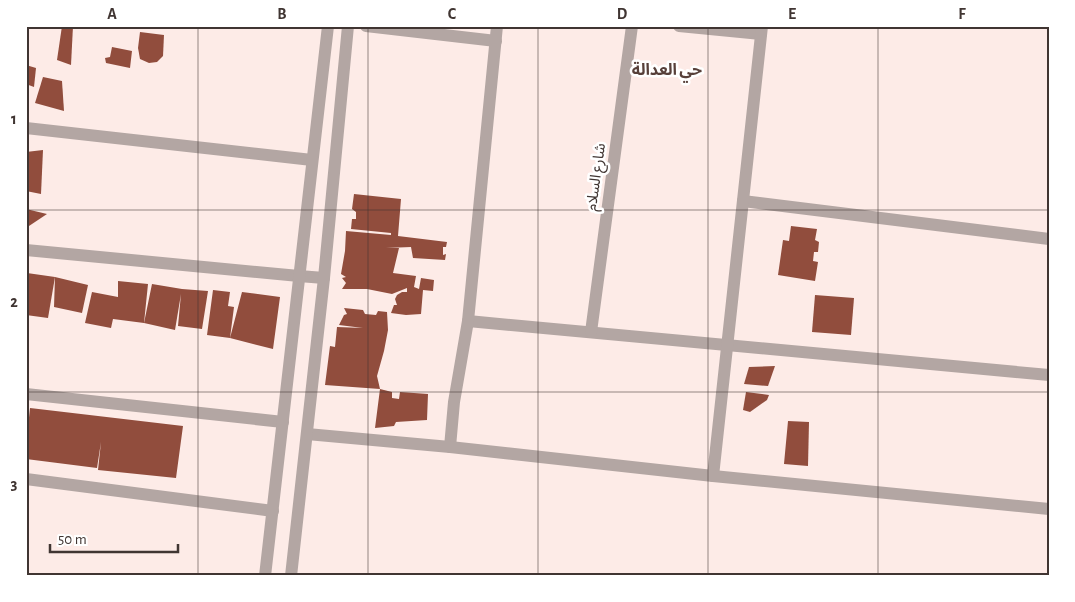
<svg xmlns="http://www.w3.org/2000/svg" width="1075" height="602" viewBox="0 0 1075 602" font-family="'Alegreya Sans','Noto Sans Arabic',sans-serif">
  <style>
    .building { fill: #914d3d }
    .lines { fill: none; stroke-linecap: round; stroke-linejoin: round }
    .minor { stroke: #b3a6a3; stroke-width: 12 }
    .tertiary { stroke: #b3a6a3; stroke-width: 12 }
    .grid { fill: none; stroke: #403532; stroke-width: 1; stroke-opacity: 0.55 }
    .labels { text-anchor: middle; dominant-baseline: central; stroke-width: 5; stroke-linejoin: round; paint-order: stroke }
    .street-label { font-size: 15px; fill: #403532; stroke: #fff }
    .neighbourhood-label { font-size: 16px; font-weight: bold; fill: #57403a; stroke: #fff }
    .neatline { fill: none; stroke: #403532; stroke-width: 2 }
    .grid-label { font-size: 16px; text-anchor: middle; font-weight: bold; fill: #403532 }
  </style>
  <rect width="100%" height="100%" fill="#fdebe7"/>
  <g class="building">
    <polygon points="62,26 73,26 71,65 57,60"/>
    <polygon points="140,32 164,35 163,56 157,62 149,63 140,59 138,48"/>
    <polygon points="112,47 132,51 130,68 106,63 105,58 110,57"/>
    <polygon points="26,65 36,68 34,87 26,84"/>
    <polygon points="43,77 62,81 64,111 35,103"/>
    <polygon points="43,150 41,194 26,191 26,152"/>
    <polygon points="354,194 401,199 398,236 447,242 446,247 443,247 443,255 446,254 445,260 413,258 411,247 386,248 399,248 393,273 416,276 414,287 419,289 421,278 434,280 433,291 423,290 421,314 406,315 391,313 394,305 397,305 395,299 397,295 402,292 407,292 407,288 392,294 367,289 342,289 346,283 342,278 346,277 341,274 345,251 346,231 391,235 391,233 351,229 352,219 356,219 356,212 352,209"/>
    <polygon points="26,209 47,214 26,228"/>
    <polygon points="791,226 817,229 815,240 819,242 818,252 814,252 813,261 818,262 815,281 778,275 783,240 789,241"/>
    <polygon points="27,273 55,277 48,318 26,315"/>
    <polygon points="55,277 88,285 82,313 54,307"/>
    <polygon points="118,281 148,284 144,323 113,319 111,328 85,323 92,292 118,297"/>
    <polygon points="152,284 182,289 208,291 202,329 178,326 181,294 175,330 144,323"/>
    <polygon points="213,290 230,292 228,306 234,307 230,338 242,292 280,297 273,349 230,338 207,335"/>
    <polygon points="815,295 854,298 851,335 812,332"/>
    <polygon points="344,308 363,310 365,314 376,315 378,311 387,312 388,330 384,351 377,376 380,389 392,392 392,398 399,399 400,392 428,394 427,420 396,422 394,426 375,428 380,389 325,385 330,346 335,347 337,327 363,328 339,325 344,315 347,314"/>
    <polygon points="775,366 768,386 744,384 749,367"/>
    <polygon points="746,392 769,395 767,400 750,412 743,410"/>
    <polygon points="30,408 183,426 176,478 98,470 101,442 97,468 26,459 26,426 28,427"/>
    <polygon points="788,421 809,422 808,466 784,464"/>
  </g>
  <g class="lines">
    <g class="minor">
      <polyline points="366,26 496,41"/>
      <polyline points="679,26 761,34"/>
      <polyline points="26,128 312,160"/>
      <polyline points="743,201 1049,239"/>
      <polyline points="26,250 299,276"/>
      <polyline points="468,321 1049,375"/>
      <polyline points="591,332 632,26"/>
      <polyline points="26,394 283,422"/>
      <polyline points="450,447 454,402 468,321 497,26"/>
      <polyline points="713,476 762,26"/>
      <polyline points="26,479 273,511"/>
    </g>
    <g class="tertiary">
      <polyline points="299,276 324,278"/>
      <polyline points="307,434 450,447 713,476 1049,509"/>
      <polyline points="265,576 328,26"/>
      <polyline points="291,576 324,278 348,26"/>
    </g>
  </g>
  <path class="grid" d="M 198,26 L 198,576M 368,26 L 368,576M 538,26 L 538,576M 708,26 L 708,576M 878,26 L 878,576M 26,210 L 1049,210M 26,392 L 1049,392"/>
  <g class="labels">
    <g class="street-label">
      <text transform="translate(596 177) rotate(-82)">شارع السلام</text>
    </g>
    <g class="neighbourhood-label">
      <text x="667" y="70">حي العدالة</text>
    </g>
  </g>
  <rect width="1075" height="602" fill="none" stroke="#ffffff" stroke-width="55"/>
  <path d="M50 544v8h128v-8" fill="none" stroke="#403532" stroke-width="2.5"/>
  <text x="58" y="544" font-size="15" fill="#403532" stroke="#ffffff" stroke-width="4" paint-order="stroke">50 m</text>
  <rect x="28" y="28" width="1020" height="546" class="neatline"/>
  <g class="grid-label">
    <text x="112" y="19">A</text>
    <text x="282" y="19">B</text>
    <text x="452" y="19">C</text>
    <text x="622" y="19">D</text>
    <text x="792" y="19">E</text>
    <text x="962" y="19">F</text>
    <text x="14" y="124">1</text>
    <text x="14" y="307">2</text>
    <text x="14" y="489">3</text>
  </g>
</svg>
